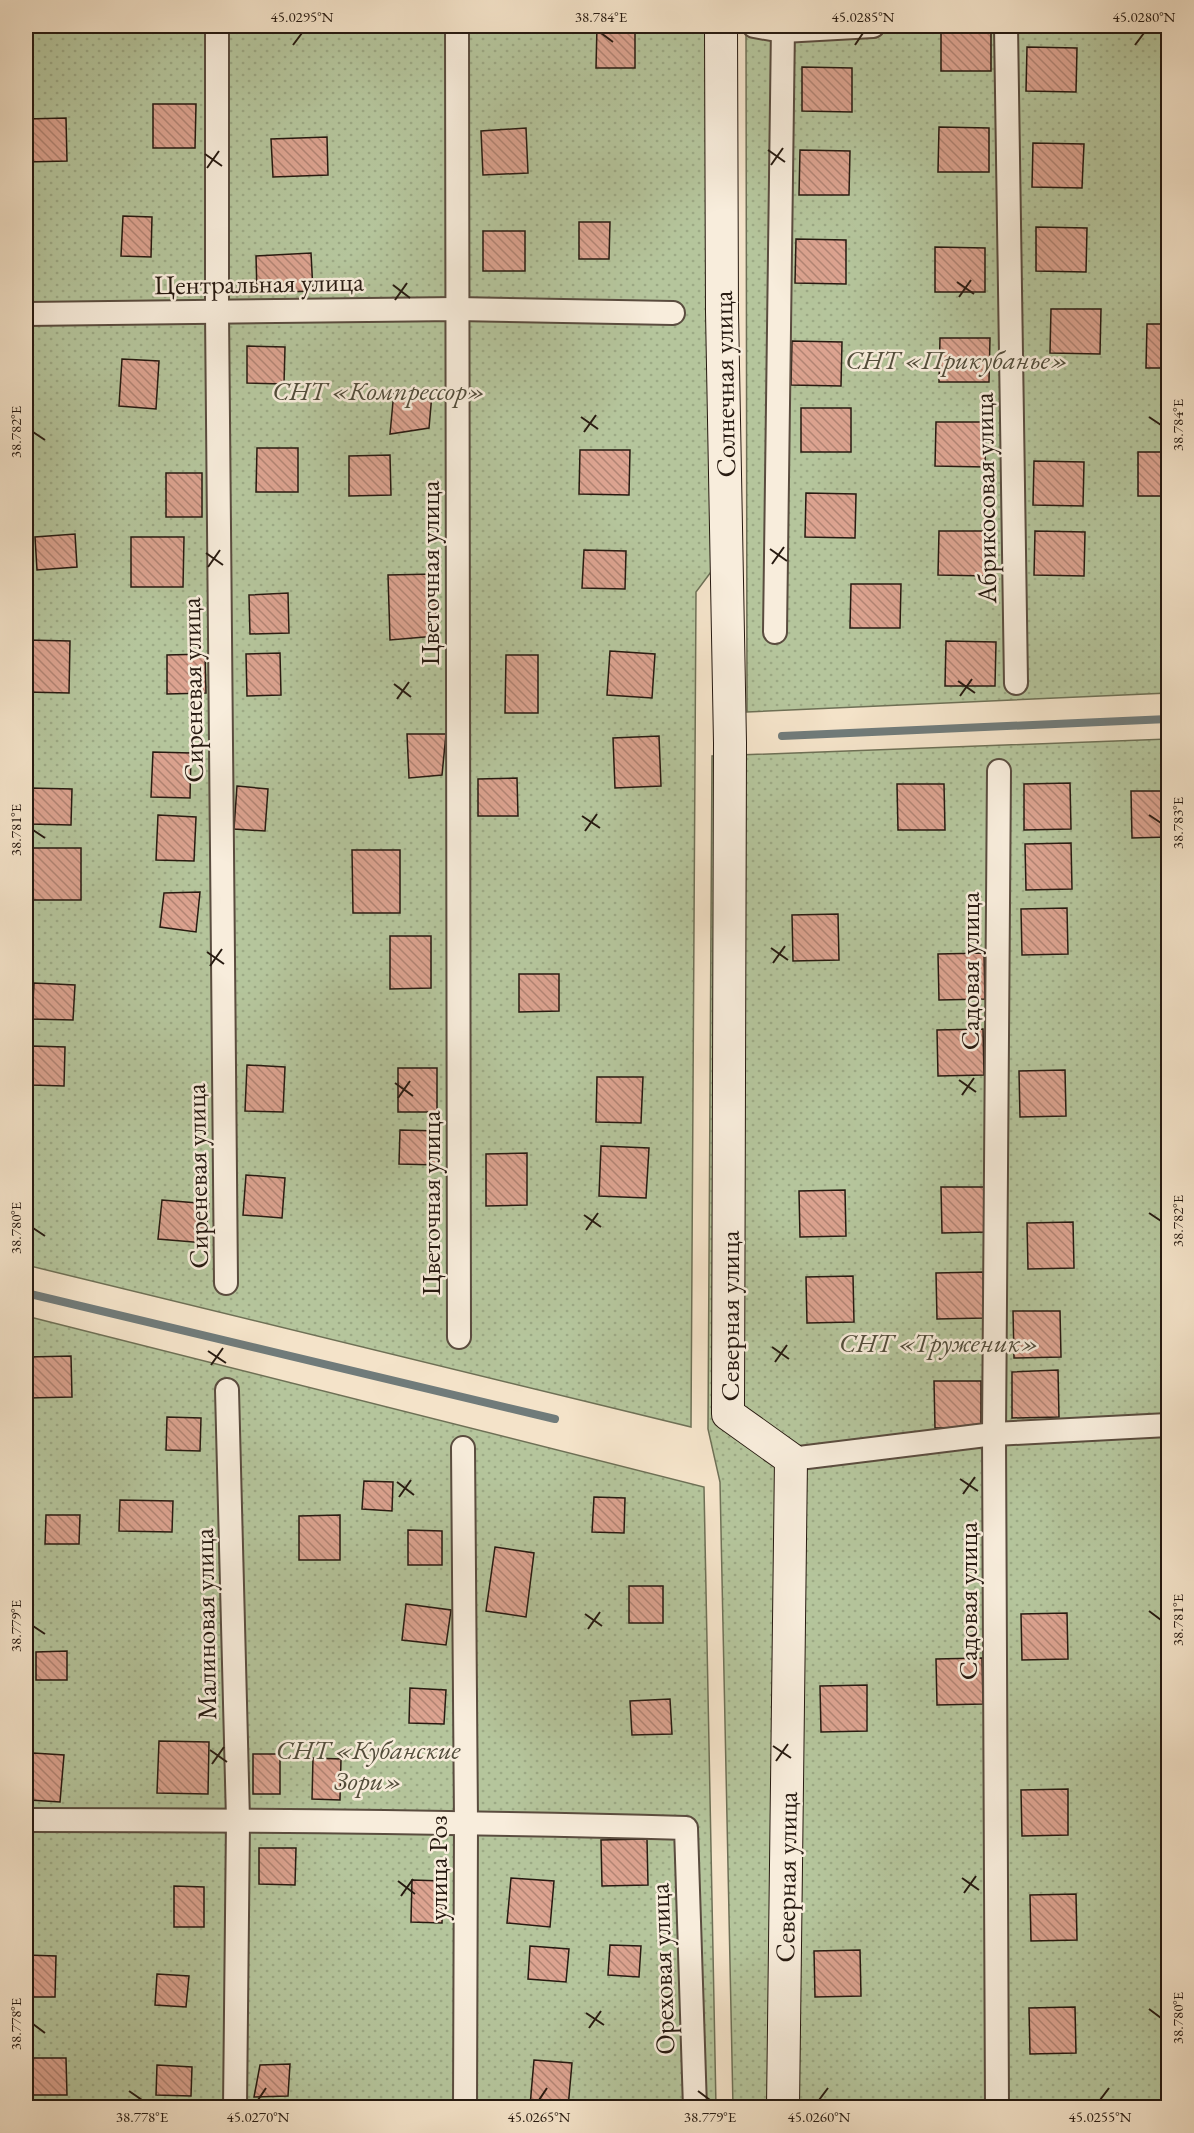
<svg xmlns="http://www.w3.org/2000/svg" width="1194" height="2133" viewBox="0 0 1194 2133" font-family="'EB Garamond',serif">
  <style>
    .park { fill: url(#park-dots); stroke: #6e7056; stroke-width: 1.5 }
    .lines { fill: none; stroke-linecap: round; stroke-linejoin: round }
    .stream { stroke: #707b7a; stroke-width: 8 }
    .building { fill: url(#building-back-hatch); stroke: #271a11; stroke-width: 1.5 }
    .street-casing { stroke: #5a4c3f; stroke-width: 26 }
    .secondary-casing { stroke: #271a11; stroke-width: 34 }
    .street { stroke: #f8eddc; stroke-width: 22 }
    .secondary { stroke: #f8eddc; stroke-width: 32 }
    .ticks { fill: none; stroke: #271a11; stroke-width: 2 }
    .labels { text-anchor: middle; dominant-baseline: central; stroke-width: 5; stroke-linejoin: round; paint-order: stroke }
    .street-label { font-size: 27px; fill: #271a11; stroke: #f8eddc }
    .park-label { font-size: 27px; font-style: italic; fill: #524d3b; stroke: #f8eddc }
    .neatline { fill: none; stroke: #271a11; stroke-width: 2 }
    .ticks-label { font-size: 15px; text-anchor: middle; fill: #271a11 }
  </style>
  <defs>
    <pattern id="park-dots" width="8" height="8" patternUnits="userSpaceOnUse" patternTransform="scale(1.5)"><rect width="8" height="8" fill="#b5c59c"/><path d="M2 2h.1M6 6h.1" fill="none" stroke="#9ca985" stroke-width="1.8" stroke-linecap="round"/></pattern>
    <pattern id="building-back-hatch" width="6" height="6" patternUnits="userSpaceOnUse" patternTransform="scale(1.5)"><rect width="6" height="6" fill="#dca390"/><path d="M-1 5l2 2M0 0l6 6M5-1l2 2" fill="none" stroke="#b28474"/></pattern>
  </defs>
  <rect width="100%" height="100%" fill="#f4e3c9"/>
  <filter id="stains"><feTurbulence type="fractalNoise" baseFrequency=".00333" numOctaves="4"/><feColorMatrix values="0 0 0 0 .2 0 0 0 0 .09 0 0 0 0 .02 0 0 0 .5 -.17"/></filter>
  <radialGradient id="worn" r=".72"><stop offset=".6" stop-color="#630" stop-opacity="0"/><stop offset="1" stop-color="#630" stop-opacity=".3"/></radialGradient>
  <g class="park">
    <polygon points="26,26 734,26 734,541 696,592 691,1427 26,1265"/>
    <polygon points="746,26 1168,26 1168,693 747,712"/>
    <polygon points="1168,739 1168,2107 733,2107 720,1482 708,1429 712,756"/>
    <polygon points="26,1316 704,1487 716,2107 26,2107"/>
  </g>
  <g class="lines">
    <g class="stream">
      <polyline points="782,736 1168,719"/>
      <polyline points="26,1293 555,1419"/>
    </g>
  </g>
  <g class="building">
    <polygon points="597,26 635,26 635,68 596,68"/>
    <polygon points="941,26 991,27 991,71 941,71"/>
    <polygon points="1027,47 1077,48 1076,92 1026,91"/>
    <polygon points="802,67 852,68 852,112 802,111"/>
    <polygon points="153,104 196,104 195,148 153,148"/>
    <polygon points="66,118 67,161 26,162 26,119"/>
    <polygon points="939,127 989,128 989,172 938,172"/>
    <polygon points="526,128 528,173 483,175 481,131"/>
    <polygon points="327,137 328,175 273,177 271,139"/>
    <polygon points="1033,143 1084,144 1082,188 1032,187"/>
    <polygon points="800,150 850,151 849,195 799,195"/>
    <polygon points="123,216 152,217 151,257 121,256"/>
    <polygon points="579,222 610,222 609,259 579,259"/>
    <polygon points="1036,227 1087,228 1086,272 1036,271"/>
    <rect x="483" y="231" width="42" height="40"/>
    <polygon points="796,239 846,240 846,284 795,283"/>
    <polygon points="935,247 985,248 985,292 935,292"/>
    <polygon points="311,253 313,291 257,293 256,256"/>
    <polygon points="1051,309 1101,309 1100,354 1050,353"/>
    <polygon points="1147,324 1168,324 1168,368 1146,368"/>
    <polygon points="940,338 990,338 989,382 939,382"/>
    <polygon points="792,341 842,342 841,386 791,385"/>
    <polygon points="247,346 285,347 284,384 247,383"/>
    <polygon points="122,359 159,361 156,409 119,406"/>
    <polygon points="394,391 432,394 429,428 390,434"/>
    <rect x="801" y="408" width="50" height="44"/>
    <polygon points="936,422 986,422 985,467 935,466"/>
    <polygon points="257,448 298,448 298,492 256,492"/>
    <polygon points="580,450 630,450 629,495 579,494"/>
    <rect x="1138" y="452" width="30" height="44"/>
    <polygon points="390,455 391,495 349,496 349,456"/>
    <polygon points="1034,461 1084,462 1083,506 1033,505"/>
    <rect x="166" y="473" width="36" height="44"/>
    <polygon points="806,493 856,494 855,538 805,537"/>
    <polygon points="939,531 989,531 988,576 938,575"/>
    <polygon points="1035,531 1085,532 1084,576 1034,575"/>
    <polygon points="75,534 77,567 37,570 35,537"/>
    <polygon points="131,537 184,537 183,587 131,587"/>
    <polygon points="584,550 626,551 625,589 582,588"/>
    <polygon points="435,574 436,636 390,640 388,575"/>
    <polygon points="851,584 901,584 900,628 850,628"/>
    <polygon points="288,593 289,633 250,634 249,595"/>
    <polygon points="26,640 70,641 69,693 26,692"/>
    <polygon points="946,641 996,642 995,686 945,686"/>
    <polygon points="610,651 655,654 652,698 607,695"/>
    <polygon points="280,653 281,695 247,696 246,654"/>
    <polygon points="205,654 206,693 167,694 167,655"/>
    <polygon points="506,655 538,655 538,713 505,713"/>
    <polygon points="407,734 446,734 442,775 409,778"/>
    <polygon points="659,736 661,786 615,788 613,738"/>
    <polygon points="153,752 191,753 190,798 151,797"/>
    <polygon points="517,778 518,816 478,816 478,779"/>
    <polygon points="1070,783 1071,829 1024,830 1024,784"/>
    <polygon points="897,784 944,784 945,830 898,830"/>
    <polygon points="237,786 268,789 265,831 234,829"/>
    <polygon points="30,788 72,789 71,825 30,824"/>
    <polygon points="1131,791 1168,791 1168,837 1132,838"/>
    <polygon points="158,815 196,817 194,861 156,860"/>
    <polygon points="1071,843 1072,889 1026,890 1025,844"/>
    <polygon points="27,848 81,848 81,900 26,900"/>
    <polygon points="352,850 400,850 400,913 353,913"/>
    <polygon points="200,892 196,932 160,927 164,893"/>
    <polygon points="1067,908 1068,954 1022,955 1021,909"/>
    <polygon points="838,914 839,960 793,961 792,915"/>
    <polygon points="390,936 431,936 431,988 390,989"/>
    <polygon points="984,953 985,999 939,1000 938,954"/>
    <polygon points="519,974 559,974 559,1011 519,1012"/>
    <polygon points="34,983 75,985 73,1020 32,1019"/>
    <polygon points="983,1029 984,1075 938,1076 937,1030"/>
    <polygon points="32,1046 65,1047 64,1086 31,1085"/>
    <polygon points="247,1065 285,1067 283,1112 245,1111"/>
    <rect x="398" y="1068" width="39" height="44"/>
    <polygon points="1065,1070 1066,1116 1020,1117 1019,1071"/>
    <polygon points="597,1077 643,1077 641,1123 596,1122"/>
    <polygon points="400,1130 439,1131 438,1165 399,1164"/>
    <polygon points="601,1146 649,1148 646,1198 599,1196"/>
    <polygon points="527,1153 527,1205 486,1206 486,1154"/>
    <polygon points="246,1175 285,1178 282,1218 243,1215"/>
    <polygon points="941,1187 987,1187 988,1232 942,1233"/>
    <polygon points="845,1190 846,1236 800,1237 799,1191"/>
    <polygon points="162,1200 209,1204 205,1243 158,1239"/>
    <polygon points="1073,1222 1074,1268 1028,1269 1027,1223"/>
    <polygon points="983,1272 984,1318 937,1319 936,1273"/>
    <polygon points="853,1276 854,1322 807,1323 806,1277"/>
    <polygon points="1013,1311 1060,1311 1061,1357 1014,1358"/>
    <polygon points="1166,1343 1168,1343 1168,1389 1167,1389"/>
    <polygon points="71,1356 72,1397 29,1398 28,1357"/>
    <polygon points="1058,1370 1059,1417 1012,1418 1012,1372"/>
    <polygon points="934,1381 981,1381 981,1427 935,1428"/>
    <polygon points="167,1417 201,1418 200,1451 166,1450"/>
    <polygon points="364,1481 393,1482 392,1511 362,1509"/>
    <polygon points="594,1497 625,1498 624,1533 592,1532"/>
    <polygon points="120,1500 173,1501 172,1532 119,1531"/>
    <polygon points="46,1515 80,1515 79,1544 45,1544"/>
    <polygon points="340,1515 340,1560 299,1560 299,1516"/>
    <polygon points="408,1530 442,1531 442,1565 408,1565"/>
    <polygon points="495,1547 534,1553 526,1617 486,1611"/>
    <rect x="629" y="1586" width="34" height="37"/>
    <polygon points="406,1604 451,1610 446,1645 402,1640"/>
    <polygon points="1067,1613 1068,1659 1022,1660 1021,1614"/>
    <polygon points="67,1651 67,1680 36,1680 36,1652"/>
    <polygon points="982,1658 983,1704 937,1705 936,1659"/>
    <polygon points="867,1685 867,1731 821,1732 820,1686"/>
    <polygon points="410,1688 446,1690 444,1724 409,1723"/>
    <polygon points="670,1699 672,1734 632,1735 630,1701"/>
    <polygon points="159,1741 209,1742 208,1794 157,1793"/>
    <polygon points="33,1753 64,1755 60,1802 30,1800"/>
    <rect x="253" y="1754" width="27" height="40"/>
    <polygon points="313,1758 341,1759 340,1800 312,1799"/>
    <polygon points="1068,1789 1068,1835 1022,1836 1021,1790"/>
    <polygon points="647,1839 648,1885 602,1886 601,1840"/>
    <polygon points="259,1848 296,1848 295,1885 259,1884"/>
    <polygon points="511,1878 554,1881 550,1927 507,1923"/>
    <polygon points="412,1880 443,1881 442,1923 411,1922"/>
    <polygon points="174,1886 204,1887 204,1927 174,1927"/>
    <polygon points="1076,1894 1077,1940 1031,1941 1030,1895"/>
    <polygon points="610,1945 641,1946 639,1977 608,1975"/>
    <polygon points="530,1946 569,1949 566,1982 528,1979"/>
    <polygon points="860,1950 861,1996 815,1997 814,1951"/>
    <polygon points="26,1955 56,1956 55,1997 26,1997"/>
    <polygon points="157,1974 189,1976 186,2007 155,2005"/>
    <polygon points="1075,2007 1076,2053 1030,2054 1029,2008"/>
    <polygon points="31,2058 66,2058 67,2095 31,2095"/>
    <polygon points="534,2060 572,2063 568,2108 530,2106"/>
    <polygon points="290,2064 288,2096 254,2097 260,2065"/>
    <polygon points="157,2065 192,2067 191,2096 156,2095"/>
  </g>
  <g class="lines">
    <defs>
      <g id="street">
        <polyline points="217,26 217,312 226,1283"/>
        <polyline points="457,26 459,1337"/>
        <polyline points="754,26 783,31 873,26"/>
        <polyline points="1006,26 1016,683"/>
        <polyline points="26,314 457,309 673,313"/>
        <polyline points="775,632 783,26"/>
        <polyline points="227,1390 238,1820 235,2108"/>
        <polyline points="463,1448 466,1822 465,2108"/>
        <polyline points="791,1459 994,1434 1168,1425"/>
        <path d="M 26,1820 C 246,1820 466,1822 686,1828 L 695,2108"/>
        <polyline points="997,2108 994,1434 999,771"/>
      </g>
      <polyline id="secondary" points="721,26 722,312 730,743 728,1414 791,1459 783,2108"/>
    </defs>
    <use href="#street" class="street-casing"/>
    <use href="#secondary" class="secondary-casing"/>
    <use href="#street" class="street"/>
    <use href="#secondary" class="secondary"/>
  </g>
  <path class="ticks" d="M 601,33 L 613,42M 293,45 L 302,33M 855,45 L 863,33M 1135,45 L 1144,33M 768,150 L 785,162M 205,154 L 222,166M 771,165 L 783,148M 207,168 L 219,151M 957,282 L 974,294M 393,285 L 410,298M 959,297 L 971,280M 395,300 L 407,283M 581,417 L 598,429M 1149,417 L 1161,425M 33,432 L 45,440M 584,432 L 596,415M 770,549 L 787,561M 206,553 L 223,565M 772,564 L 784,547M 208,567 L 220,550M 958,681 L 975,693M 394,684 L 411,697M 960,696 L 972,679M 397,699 L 409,682M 1149,815 L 1161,823M 582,816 L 600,828M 33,830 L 45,838M 585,831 L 597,814M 771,948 L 788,960M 207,952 L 224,964M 773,963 L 785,946M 210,966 L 222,949M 959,1080 L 976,1092M 395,1083 L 413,1096M 962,1095 L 974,1078M 398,1098 L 410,1081M 1149,1213 L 1161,1221M 584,1215 L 601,1227M 33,1228 L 45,1236M 586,1230 L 598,1213M 772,1347 L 789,1359M 208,1351 L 226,1363M 775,1362 L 787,1345M 211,1365 L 223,1348M 960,1479 L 978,1491M 397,1482 L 414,1495M 963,1494 L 975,1477M 399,1497 L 411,1480M 1149,1611 L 1161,1620M 585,1614 L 602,1626M 33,1626 L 45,1634M 588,1629 L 600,1612M 773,1746 L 791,1758M 210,1750 L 227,1762M 776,1761 L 788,1744M 212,1764 L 224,1747M 962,1878 L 979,1890M 398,1881 L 415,1894M 964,1893 L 976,1876M 401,1896 L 413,1879M 1149,2009 L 1161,2018M 586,2013 L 604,2025M 33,2024 L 45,2033M 589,2028 L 601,2011M 129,2091 L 142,2100M 698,2091 L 710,2100M 258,2100 L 266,2088M 539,2100 L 547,2088M 819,2100 L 828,2088M 1100,2100 L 1109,2088"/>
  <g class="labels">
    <g class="street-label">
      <text transform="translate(259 283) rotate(-1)">Центральная улица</text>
      <text transform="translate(724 384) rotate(-91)">Солнечная улица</text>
      <text transform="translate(985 498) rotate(-91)">Абрикосовая улица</text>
      <text transform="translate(429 573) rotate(-90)">Цветочная улица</text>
      <text transform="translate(192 690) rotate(-91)">Сиреневая улица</text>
      <text transform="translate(969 971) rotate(-90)">Садовая улица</text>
      <text transform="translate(197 1176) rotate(-91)">Сиреневая улица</text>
      <text transform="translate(430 1203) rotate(-90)">Цветочная улица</text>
      <text transform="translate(729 1316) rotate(-90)">Северная улица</text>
      <text transform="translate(967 1601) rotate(-90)">Садовая улица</text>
      <text transform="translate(205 1624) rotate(-91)">Малиновая улица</text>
      <text transform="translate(437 1868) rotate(-90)">улица Роз</text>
      <text transform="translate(786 1877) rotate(-89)">Северная улица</text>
      <text transform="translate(662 1969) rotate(-92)">Ореховая улица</text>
    </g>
    <g class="park-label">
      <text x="957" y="359">СНТ «Прикубанье»</text>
      <text x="379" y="390">СНТ «Компрессор»</text>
      <text x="939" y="1342">СНТ «Труженик»</text>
      <text x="368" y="1749">СНТ «Кубанские<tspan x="368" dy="31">Зори»</tspan></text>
    </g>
  </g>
  <rect width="1194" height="2133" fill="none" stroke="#f4e3c9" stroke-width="66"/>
  <rect x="33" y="33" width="1128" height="2067" class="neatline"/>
  <g class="ticks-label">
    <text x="302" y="22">45.0295°N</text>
    <text x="601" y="22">38.784°E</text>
    <text x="863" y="22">45.0285°N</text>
    <text x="1144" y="22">45.0280°N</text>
    <text transform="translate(1178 425) rotate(-90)" y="5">38.784°E</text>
    <text transform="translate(16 432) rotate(-90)" y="5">38.782°E</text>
    <text transform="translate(1178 823) rotate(-90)" y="5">38.783°E</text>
    <text transform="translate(16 830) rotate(-90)" y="5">38.781°E</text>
    <text transform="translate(1178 1221) rotate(-90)" y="5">38.782°E</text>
    <text transform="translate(16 1228) rotate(-90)" y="5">38.780°E</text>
    <text transform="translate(1178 1620) rotate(-90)" y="5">38.781°E</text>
    <text transform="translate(16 1626) rotate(-90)" y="5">38.779°E</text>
    <text transform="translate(1178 2018) rotate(-90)" y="5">38.780°E</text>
    <text transform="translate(16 2024) rotate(-90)" y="5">38.778°E</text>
    <text x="142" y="2122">38.778°E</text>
    <text x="258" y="2122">45.0270°N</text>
    <text x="539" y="2122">45.0265°N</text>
    <text x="710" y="2122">38.779°E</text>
    <text x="819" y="2122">45.0260°N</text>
    <text x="1100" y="2122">45.0255°N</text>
  </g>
  <rect width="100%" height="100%" filter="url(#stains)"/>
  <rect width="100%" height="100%" fill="url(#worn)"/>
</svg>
